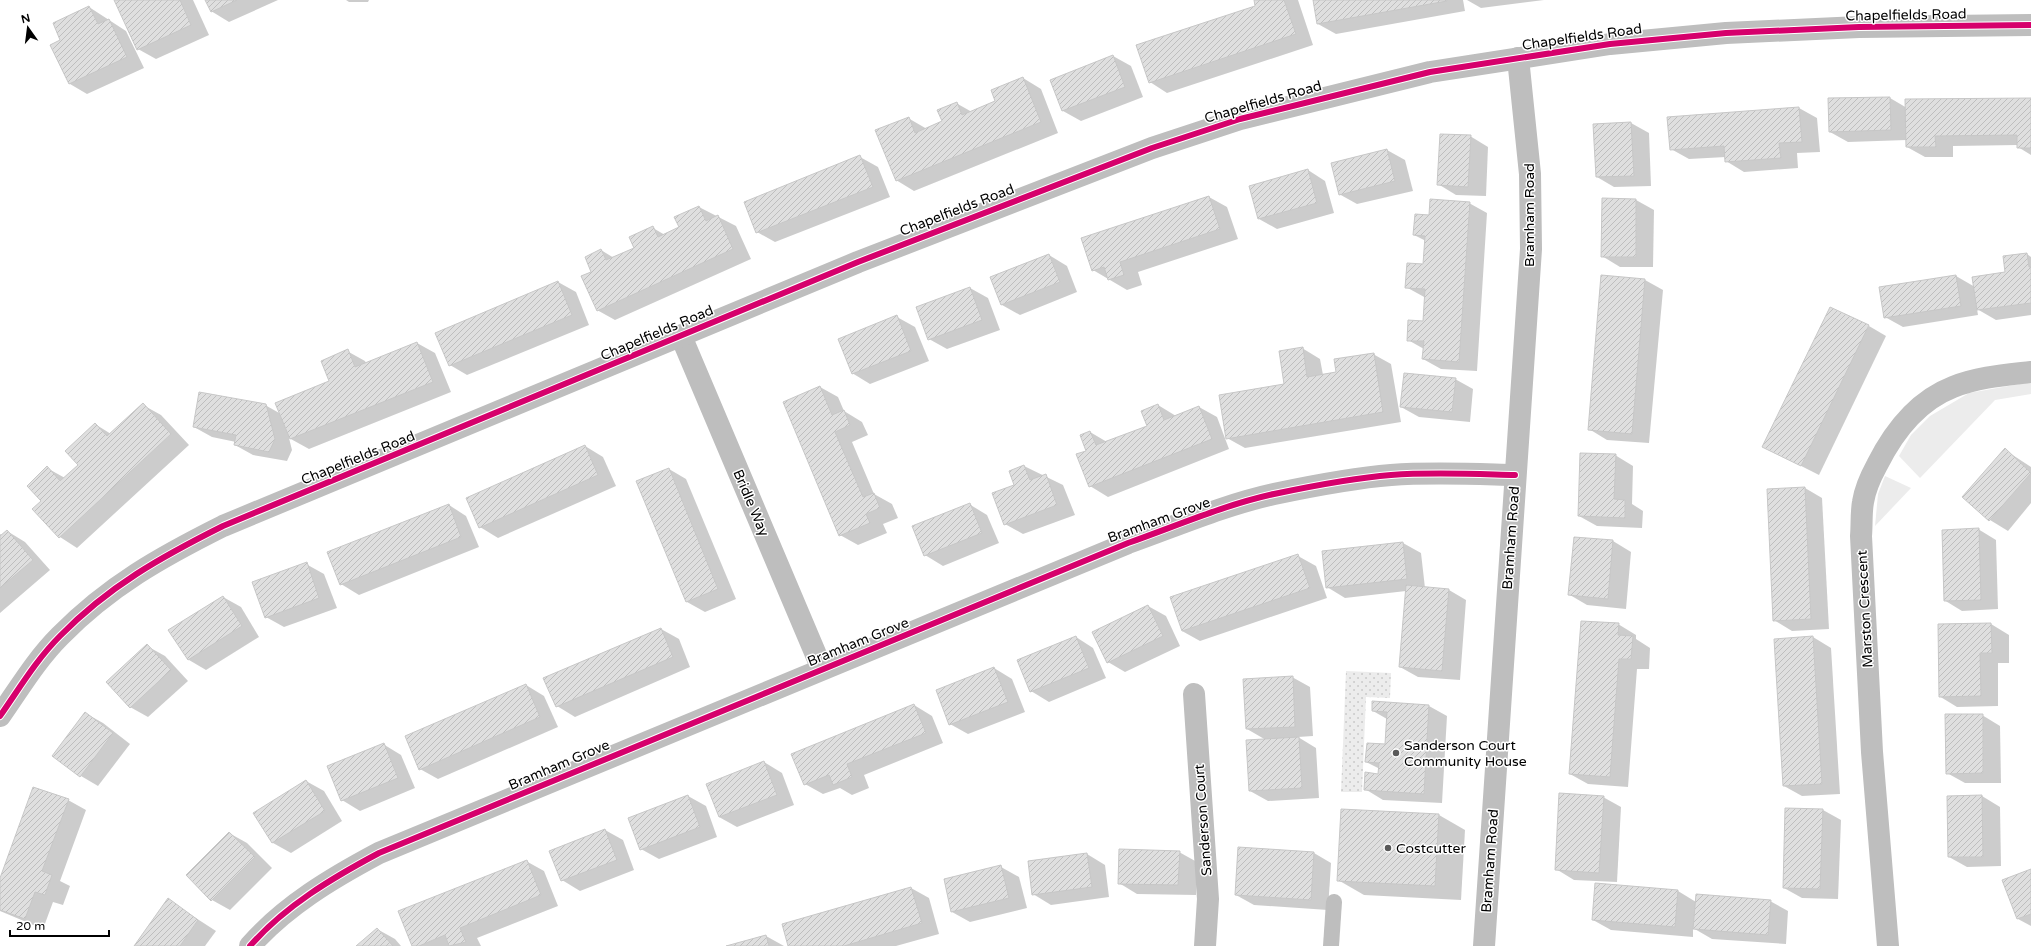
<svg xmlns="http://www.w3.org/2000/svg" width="2031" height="946" viewBox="0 0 2031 946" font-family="'Varela Round',sans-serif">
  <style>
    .grass { fill: #ececec }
    .garden { fill: url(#garden-dots) }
    .shadow { fill: #0003 }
    .building { fill: url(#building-hatch); stroke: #c7c7c7 }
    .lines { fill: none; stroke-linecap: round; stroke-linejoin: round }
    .lane { stroke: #bebebe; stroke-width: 16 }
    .street { stroke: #bebebe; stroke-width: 22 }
    .cycleway-casing { stroke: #fff; stroke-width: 8 }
    .cycleway { stroke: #d6006c; stroke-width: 6 }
    .poi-dot { fill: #595959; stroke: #fff; stroke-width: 1.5 }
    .labels { text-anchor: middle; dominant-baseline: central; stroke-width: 3; stroke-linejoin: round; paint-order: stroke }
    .street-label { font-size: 14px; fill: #000; stroke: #fff }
    .poi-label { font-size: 14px; fill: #000; stroke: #fff; text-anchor: start }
  </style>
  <defs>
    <pattern id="garden-dots" width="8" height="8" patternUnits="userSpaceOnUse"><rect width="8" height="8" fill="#ececec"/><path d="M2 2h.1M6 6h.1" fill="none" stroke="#c9c9c9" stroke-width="1.8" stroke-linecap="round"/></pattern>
    <pattern id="building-hatch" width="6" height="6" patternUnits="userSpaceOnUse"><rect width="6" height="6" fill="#dfdfdf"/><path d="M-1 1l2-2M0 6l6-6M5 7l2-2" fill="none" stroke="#bebebe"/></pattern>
  </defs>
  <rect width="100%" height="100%" fill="#fff"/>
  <g class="grass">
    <polygon points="2031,382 2031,394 1995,400 1920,478 1899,456 1911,435 1930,416 1969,393"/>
    <polygon points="1885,476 1911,488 1875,526 1878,494"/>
  </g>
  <polygon class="garden" points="1346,671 1391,673 1390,698 1366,697 1362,792 1341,792"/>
  <g class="shadow">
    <polygon points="116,0 193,0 209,35 156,59 138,49"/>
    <polygon points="206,0 278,0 229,22 211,11"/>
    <polygon points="346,0 369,0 368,2 349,2"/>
    <polygon points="1255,0 1298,0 1313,45 1167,93 1150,82 1257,6"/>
    <polygon points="1314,0 1463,0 1465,11 1336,34 1318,24"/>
    <polygon points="1467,0 1544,0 1481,8"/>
    <polygon points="89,7 126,31 144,68 87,94 70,84 51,45 62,40"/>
    <polygon points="1113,56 1131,66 1143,97 1081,121 1063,111 1051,80"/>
    <polygon points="1023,78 1041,89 1058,133 914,191 896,180 908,118 927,129 943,122 956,103 972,112 996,102"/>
    <polygon points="1890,98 1907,108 2031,99 2031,155 2018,147 2018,145 1953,146 1953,157 1925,157 1907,147 1907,140 1848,142 1830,132"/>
    <polygon points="1799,108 1817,118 1820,152 1797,153 1798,168 1744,172 1726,161 1726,157 1689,159 1671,149"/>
    <polygon points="1631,123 1649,133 1651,186 1614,187 1597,177"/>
    <polygon points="1470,136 1488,147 1486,196 1456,195 1438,184"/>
    <polygon points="1387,150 1405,160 1413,191 1357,204 1339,194"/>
    <polygon points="860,157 878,167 890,197 775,242 757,232"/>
    <polygon points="1308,170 1325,181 1334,213 1277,229 1259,219"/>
    <polygon points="1209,197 1227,207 1238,239 1138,272 1142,285 1127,290 1093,270"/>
    <polygon points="1603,199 1636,200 1654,210 1653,267 1620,267 1602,256"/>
    <polygon points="1469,203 1487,213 1477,371 1441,369 1423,359 1424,349 1408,340 1424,322 1426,298 1406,287 1424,265 1426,241 1414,235 1430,216"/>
    <polygon points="699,207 736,226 751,259 615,320 597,310 593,272 601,250 614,258 636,248 653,228 665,235 680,228"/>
    <polygon points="2027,254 2031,257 2031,315 1996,320 1977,309 1978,315 1903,327 1885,317 1956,276 1975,287 2006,273"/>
    <polygon points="1049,255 1067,266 1077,292 1020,315 1002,305 991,278"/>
    <polygon points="1645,280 1663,290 1649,443 1607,440 1589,429"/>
    <polygon points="558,282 576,292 589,325 467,375 450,365"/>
    <polygon points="970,288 988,298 1000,330 947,349 929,339"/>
    <polygon points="897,317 915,327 929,361 870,384 852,373"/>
    <polygon points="1869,326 1886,336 1819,475 1764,447"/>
    <polygon points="417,343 435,353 451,392 309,449 289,438 292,450 287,461 253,455 235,445 236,442 212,437 194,427 265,405 281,414 330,381 347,351 365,361 366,363"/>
    <polygon points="1302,348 1320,359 1323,375 1337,373 1373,354 1391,364 1401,422 1245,448 1227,438 1286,384"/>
    <polygon points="1455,379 1473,389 1470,422 1419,417 1401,407"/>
    <polygon points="820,387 838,397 844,411 862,422 868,435 852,442 874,494 892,504 898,518 883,524 887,533 858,545 840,535"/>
    <polygon points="143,405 161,415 189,445 77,548 60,537 42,501 47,468 65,478 79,465 95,424 111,434"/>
    <polygon points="1158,405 1176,416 1199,407 1217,417 1229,449 1108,497 1090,486 1088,451 1090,432 1107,442 1149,426"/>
    <polygon points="585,446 603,457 616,486 498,538 480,527"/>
    <polygon points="2005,450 2031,467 2031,503 2008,531 1990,520 1963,497"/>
    <polygon points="1615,455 1633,466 1632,504 1643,511 1642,528 1597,526 1579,516"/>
    <polygon points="1024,466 1063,485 1075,515 1023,534 1005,524 1015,485"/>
    <polygon points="669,469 686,479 736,599 705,612 687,602"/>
    <polygon points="1805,488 1822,498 1829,629 1792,631 1774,620"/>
    <polygon points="969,504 987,515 999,543 943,566 925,555"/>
    <polygon points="449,505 466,516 479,547 359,595 341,584"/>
    <polygon points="1978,529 1996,540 1998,609 1962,611 1944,600"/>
    <polygon points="7,531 25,542 50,570 0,613 0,534 2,535"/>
    <polygon points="1575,538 1613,541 1631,552 1626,609 1587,605 1570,595"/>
    <polygon points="1403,543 1421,553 1425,588 1449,590 1466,600 1460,680 1418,677 1400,667 1406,591 1345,598 1327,587"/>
    <polygon points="1298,556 1316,566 1327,598 1200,641 1182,631"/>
    <polygon points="306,564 324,574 337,608 284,627 266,617"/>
    <polygon points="223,597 241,607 259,637 206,670 189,660 170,630"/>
    <polygon points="1148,606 1166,616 1180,646 1125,672 1108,662"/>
    <polygon points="1618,624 1636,635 1636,639 1650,648 1649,669 1637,669 1628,787 1588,784 1570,774"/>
    <polygon points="1991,624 2009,635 2009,663 1998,663 1998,706 1957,707 1939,696 1939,625"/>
    <polygon points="661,629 679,639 690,667 575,717 557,706"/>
    <polygon points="1076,637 1093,648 1106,678 1049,702 1031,691"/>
    <polygon points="1813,637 1831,648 1840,794 1802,796 1784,786"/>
    <polygon points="147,646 165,656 188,681 148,717 130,707"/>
    <polygon points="994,668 1012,679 1025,712 968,734 950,724"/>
    <polygon points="1292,677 1310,687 1313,736 1298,737 1316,748 1319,798 1268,801 1250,791 1266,740 1247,729"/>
    <polygon points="526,685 544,696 558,727 438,779 420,769"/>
    <polygon points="1373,702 1429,706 1447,716 1442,803 1383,800 1365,789 1379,775 1380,769 1366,762 1386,745 1387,719 1373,711"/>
    <polygon points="914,705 932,716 943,743 864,775 869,788 852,795 840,788 823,794 805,784"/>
    <polygon points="85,713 103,723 130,744 98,786 81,776"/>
    <polygon points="1982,715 2000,726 2001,783 1965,783 1947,773"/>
    <polygon points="383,744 401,755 415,788 360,811 342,800"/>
    <polygon points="764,762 782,773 794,805 737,827 719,817"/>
    <polygon points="306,781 324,791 342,821 291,853 273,843 254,813"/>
    <polygon points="688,796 706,806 717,837 659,859 641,849"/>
    <polygon points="1982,796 2000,807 2001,866 1967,867 1949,857"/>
    <polygon points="1603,797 1621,807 1617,882 1574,880 1556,869"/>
    <polygon points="68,800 86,810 60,881 70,886 63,905 53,902 43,929 0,911 0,881"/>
    <polygon points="1342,810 1439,815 1465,830 1461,900 1364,895 1338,880"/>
    <polygon points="1823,810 1841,820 1838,899 1802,898 1784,888"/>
    <polygon points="605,830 623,840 634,870 580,891 562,880"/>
    <polygon points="229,833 247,843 272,868 230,910 212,900"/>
    <polygon points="1179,852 1197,862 1196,895 1137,894 1119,883"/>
    <polygon points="1314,853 1331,863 1328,910 1254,905 1236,895"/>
    <polygon points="1087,854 1105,865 1109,897 1051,905 1033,894 1029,862"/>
    <polygon points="526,861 544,871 558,906 477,938 481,946 413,946"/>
    <polygon points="1001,867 1019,877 1027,908 970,922 952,912"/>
    <polygon points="2031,871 2031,926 2018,919"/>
    <polygon points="911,888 929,898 939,934 896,946 789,946"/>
    <polygon points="1678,891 1696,902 1770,901 1788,911 1786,944 1712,939 1693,928 1693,937 1611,930 1593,920"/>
    <polygon points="168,900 216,931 205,946 135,946"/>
    <polygon points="377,929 395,939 401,946 358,946"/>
    <polygon points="766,936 784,946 730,946"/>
  </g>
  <g class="building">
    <polygon points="114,0 180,0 191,25 137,50"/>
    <polygon points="205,0 237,0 211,12"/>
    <polygon points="1254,0 1284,0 1296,34 1149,83 1136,45 1255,6"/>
    <polygon points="1313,0 1447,0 1447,1 1317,24"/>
    <polygon points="89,6 98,24 109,19 127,57 69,84 50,45 60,40 53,23"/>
    <polygon points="1113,55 1125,87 1062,111 1050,80"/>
    <polygon points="1023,77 1041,122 896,181 875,130 909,117 915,133 942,121 937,110 957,102 962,115 995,101 991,90"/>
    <polygon points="1890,97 1891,130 1829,132 1828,98"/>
    <polygon points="2031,98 2031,148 2017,148 2017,135 1935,136 1936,147 1906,147 1905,99"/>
    <polygon points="1799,107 1802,142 1779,143 1781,158 1725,162 1724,146 1670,150 1667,117"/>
    <polygon points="1631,122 1634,176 1596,177 1593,124"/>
    <polygon points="1440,134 1471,135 1468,187 1437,185"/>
    <polygon points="1387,149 1395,181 1339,195 1331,163"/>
    <polygon points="860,155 873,187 756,233 744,202"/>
    <polygon points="1308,169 1317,203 1258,219 1249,186"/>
    <polygon points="1209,196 1220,229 1120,262 1124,275 1108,280 1104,267 1092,271 1081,238"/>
    <polygon points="1602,198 1636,199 1636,257 1601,257"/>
    <polygon points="1430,199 1470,202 1459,362 1422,359 1424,341 1407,341 1408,320 1423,321 1425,289 1405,288 1407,263 1423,264 1425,236 1413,235 1415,214 1429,215"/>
    <polygon points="699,206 706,221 718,215 733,249 597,311 581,276 591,272 585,257 601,249 606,260 634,248 629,237 653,226 658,237 679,227 674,217"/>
    <polygon points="2027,253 2029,267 2031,267 2031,303 1977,310 1972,277 2005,272 2003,256"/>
    <polygon points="1049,254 1060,282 1001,305 990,277"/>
    <polygon points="1601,275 1645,279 1632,434 1588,430"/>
    <polygon points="1956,275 1961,306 1884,318 1879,287"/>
    <polygon points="558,281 572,315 449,366 435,333"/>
    <polygon points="970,287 982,320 928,340 916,307"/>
    <polygon points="1830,307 1869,325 1801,466 1762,447"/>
    <polygon points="897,315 911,351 852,374 838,339"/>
    <polygon points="417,342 433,382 290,439 275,403 329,381 321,361 348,349 355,367"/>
    <polygon points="1303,347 1307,377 1336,372 1334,359 1374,353 1383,412 1226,439 1219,395 1284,384 1279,351"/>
    <polygon points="1404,373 1456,378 1452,412 1400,407"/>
    <polygon points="820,386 832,415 844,410 850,425 835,432 863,497 874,493 880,508 866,514 870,523 839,536 783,402"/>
    <polygon points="199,392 266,404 275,439 269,452 234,445 236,435 193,427"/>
    <polygon points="143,403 171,434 59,538 32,509 41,501 27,486 47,466 60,481 78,465 65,451 95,423 107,436"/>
    <polygon points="1158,404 1164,420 1199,406 1212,439 1089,487 1076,454 1086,451 1080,435 1090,431 1096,445 1147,426 1141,411"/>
    <polygon points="585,445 598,475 479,528 466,498"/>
    <polygon points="2005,448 2031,473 1989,521 1962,497"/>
    <polygon points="1580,453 1616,454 1614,499 1625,500 1625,518 1578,516"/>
    <polygon points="1024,465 1030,480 1046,474 1057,505 1004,525 992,493 1014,485 1009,471"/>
    <polygon points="669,468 718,589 686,602 636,481"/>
    <polygon points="1805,487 1811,619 1773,621 1767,489"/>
    <polygon points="970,503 982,533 924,556 912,526"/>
    <polygon points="449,504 461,537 340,585 327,552"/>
    <polygon points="1979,528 1981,600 1944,601 1942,530"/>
    <polygon points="7,530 33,560 0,588 0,536"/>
    <polygon points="1574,537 1613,540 1608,599 1568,595"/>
    <polygon points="1403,542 1407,579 1326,588 1322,551"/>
    <polygon points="1298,554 1310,588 1182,631 1170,597"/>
    <polygon points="307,562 319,598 265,618 252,582"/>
    <polygon points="1406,585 1449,589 1442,671 1399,667"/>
    <polygon points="223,596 242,626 188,660 168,630"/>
    <polygon points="1148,605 1163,636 1107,663 1092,632"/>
    <polygon points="1581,621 1619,623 1618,635 1633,636 1631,659 1619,659 1610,777 1569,774"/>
    <polygon points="1991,623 1992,653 1980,653 1981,696 1939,697 1938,624"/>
    <polygon points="661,628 673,657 556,707 543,678"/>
    <polygon points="1076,636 1089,668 1030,692 1017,660"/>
    <polygon points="1813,636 1822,784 1783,786 1774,639"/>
    <polygon points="147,644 171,670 130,708 106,682"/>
    <polygon points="994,667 1008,702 949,725 936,690"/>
    <polygon points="1293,676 1295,727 1246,729 1243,679"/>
    <polygon points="526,684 540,717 419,770 405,736"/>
    <polygon points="1372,701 1429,705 1424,794 1364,790 1365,772 1378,774 1379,763 1365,762 1367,743 1385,744 1387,712 1372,711"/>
    <polygon points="914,704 926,733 847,764 852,777 833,785 829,775 804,785 791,754"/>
    <polygon points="85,712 113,733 80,777 52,756"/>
    <polygon points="1945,714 1983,714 1983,773 1946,774"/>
    <polygon points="1299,737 1302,788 1249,791 1246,740"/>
    <polygon points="384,743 398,778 341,801 327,766"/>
    <polygon points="764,761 777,795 719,817 706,784"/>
    <polygon points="306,780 325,811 272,843 253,813"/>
    <polygon points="33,787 69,799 42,871 52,875 45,895 35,892 25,919 0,910 0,878"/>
    <polygon points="1559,793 1604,796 1599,873 1555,870"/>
    <polygon points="688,795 700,827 640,850 628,818"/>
    <polygon points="1982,795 1983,857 1948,857 1947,796"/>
    <polygon points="1785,808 1823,809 1820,889 1783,888"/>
    <polygon points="1341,809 1439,814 1435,886 1337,881"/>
    <polygon points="605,829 617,860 561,881 549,851"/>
    <polygon points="229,832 255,857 211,901 186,875"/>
    <polygon points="1238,847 1314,852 1311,900 1235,895"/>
    <polygon points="1119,849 1180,851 1178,885 1118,884"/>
    <polygon points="1087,853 1092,887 1032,895 1028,861"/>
    <polygon points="527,860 541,895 460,928 466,942 449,946 445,935 419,946 412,946 398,911"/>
    <polygon points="1001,865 1009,898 951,912 944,879"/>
    <polygon points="2031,869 2031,914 2017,919 2002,880"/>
    <polygon points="1595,883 1678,890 1675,927 1592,920"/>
    <polygon points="911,887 922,923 844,946 788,946 782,924"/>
    <polygon points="1696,894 1771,900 1768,935 1693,929"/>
    <polygon points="168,898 198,920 180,946 134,946"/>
    <polygon points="377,928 393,946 356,946"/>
    <polygon points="766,935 769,946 726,946"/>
  </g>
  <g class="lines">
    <polyline class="lane" points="1331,946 1334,902"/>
    <g class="street">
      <polyline points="681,336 822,669"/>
      <polyline points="1194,694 1208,899 1205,946"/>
      <path d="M 0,716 C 19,689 36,660 60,636 C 109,586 161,557 223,526 L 858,262 L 1152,148 L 1240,119 L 1430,72 L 1610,44 L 1726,33 L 1859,27 L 2031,25"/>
      <path d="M 250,946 C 285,906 332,878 379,853 L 1128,543 C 1176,526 1224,505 1274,494 C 1312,486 1352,478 1391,475 C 1432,472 1474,474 1515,475"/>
      <polyline points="1484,946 1531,249 1530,174 1518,58"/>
      <path d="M 1888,946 L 1872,752 L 1861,536 C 1862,525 1861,513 1863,502 C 1865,489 1871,476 1877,465 C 1894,431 1917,401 1953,387 C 1978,377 2005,375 2031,372"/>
    </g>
    <defs>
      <g id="cycleway">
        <path d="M 0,716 C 19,689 36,660 60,636 C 109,586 161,557 223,526 L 858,262 L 1152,148 L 1240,119 L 1430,72 L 1610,44 L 1726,33 L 1859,27 L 2031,25"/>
        <path d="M 250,946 C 285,906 332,878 379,853 L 1128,543 C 1176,526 1224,505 1274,494 C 1312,486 1352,478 1391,475 C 1432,472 1474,474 1515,475"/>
      </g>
    </defs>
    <use href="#cycleway" class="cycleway-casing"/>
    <use href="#cycleway" class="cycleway"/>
  </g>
  <g class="poi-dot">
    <circle cx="1396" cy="753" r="4"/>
    <circle cx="1388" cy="848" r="4"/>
  </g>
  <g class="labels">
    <g class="street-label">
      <text transform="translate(1906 15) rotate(-1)">Chapelfields Road</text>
      <text transform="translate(1582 37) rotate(-8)">Chapelfields Road</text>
      <text transform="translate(1263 102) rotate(-16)">Chapelfields Road</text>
      <text transform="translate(957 210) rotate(-21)">Chapelfields Road</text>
      <text transform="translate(1529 215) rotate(-90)">Bramham Road</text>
      <text transform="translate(657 333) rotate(-23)">Chapelfields Road</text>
      <text transform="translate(358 458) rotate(-22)">Chapelfields Road</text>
      <text transform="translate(751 503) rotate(67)">Bridle Way</text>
      <text transform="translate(1159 520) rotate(-20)">Bramham Grove</text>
      <text transform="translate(1511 538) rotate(-86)">Bramham Road</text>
      <text transform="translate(1865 609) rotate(-93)">Marston Crescent</text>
      <text transform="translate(858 642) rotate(-22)">Bramham Grove</text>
      <text transform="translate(559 765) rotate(-23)">Bramham Grove</text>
      <text transform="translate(1203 820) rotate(-94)">Sanderson Court</text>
      <text transform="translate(1490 861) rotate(-86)">Bramham Road</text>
    </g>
    <g class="poi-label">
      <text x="1404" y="745">Sanderson Court<tspan x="1404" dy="16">Community House</tspan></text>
      <text x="1396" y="848">Costcutter</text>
    </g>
  </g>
  <g transform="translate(28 28) rotate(346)" stroke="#ffffff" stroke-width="3" paint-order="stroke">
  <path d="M0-3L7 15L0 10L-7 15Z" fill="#000000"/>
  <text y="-6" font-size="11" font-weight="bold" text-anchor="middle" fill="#000000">N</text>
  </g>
  <path d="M10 930v6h99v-6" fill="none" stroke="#000000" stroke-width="2"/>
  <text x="16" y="930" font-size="12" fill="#000000" stroke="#ffffff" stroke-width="3" paint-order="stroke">20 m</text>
</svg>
